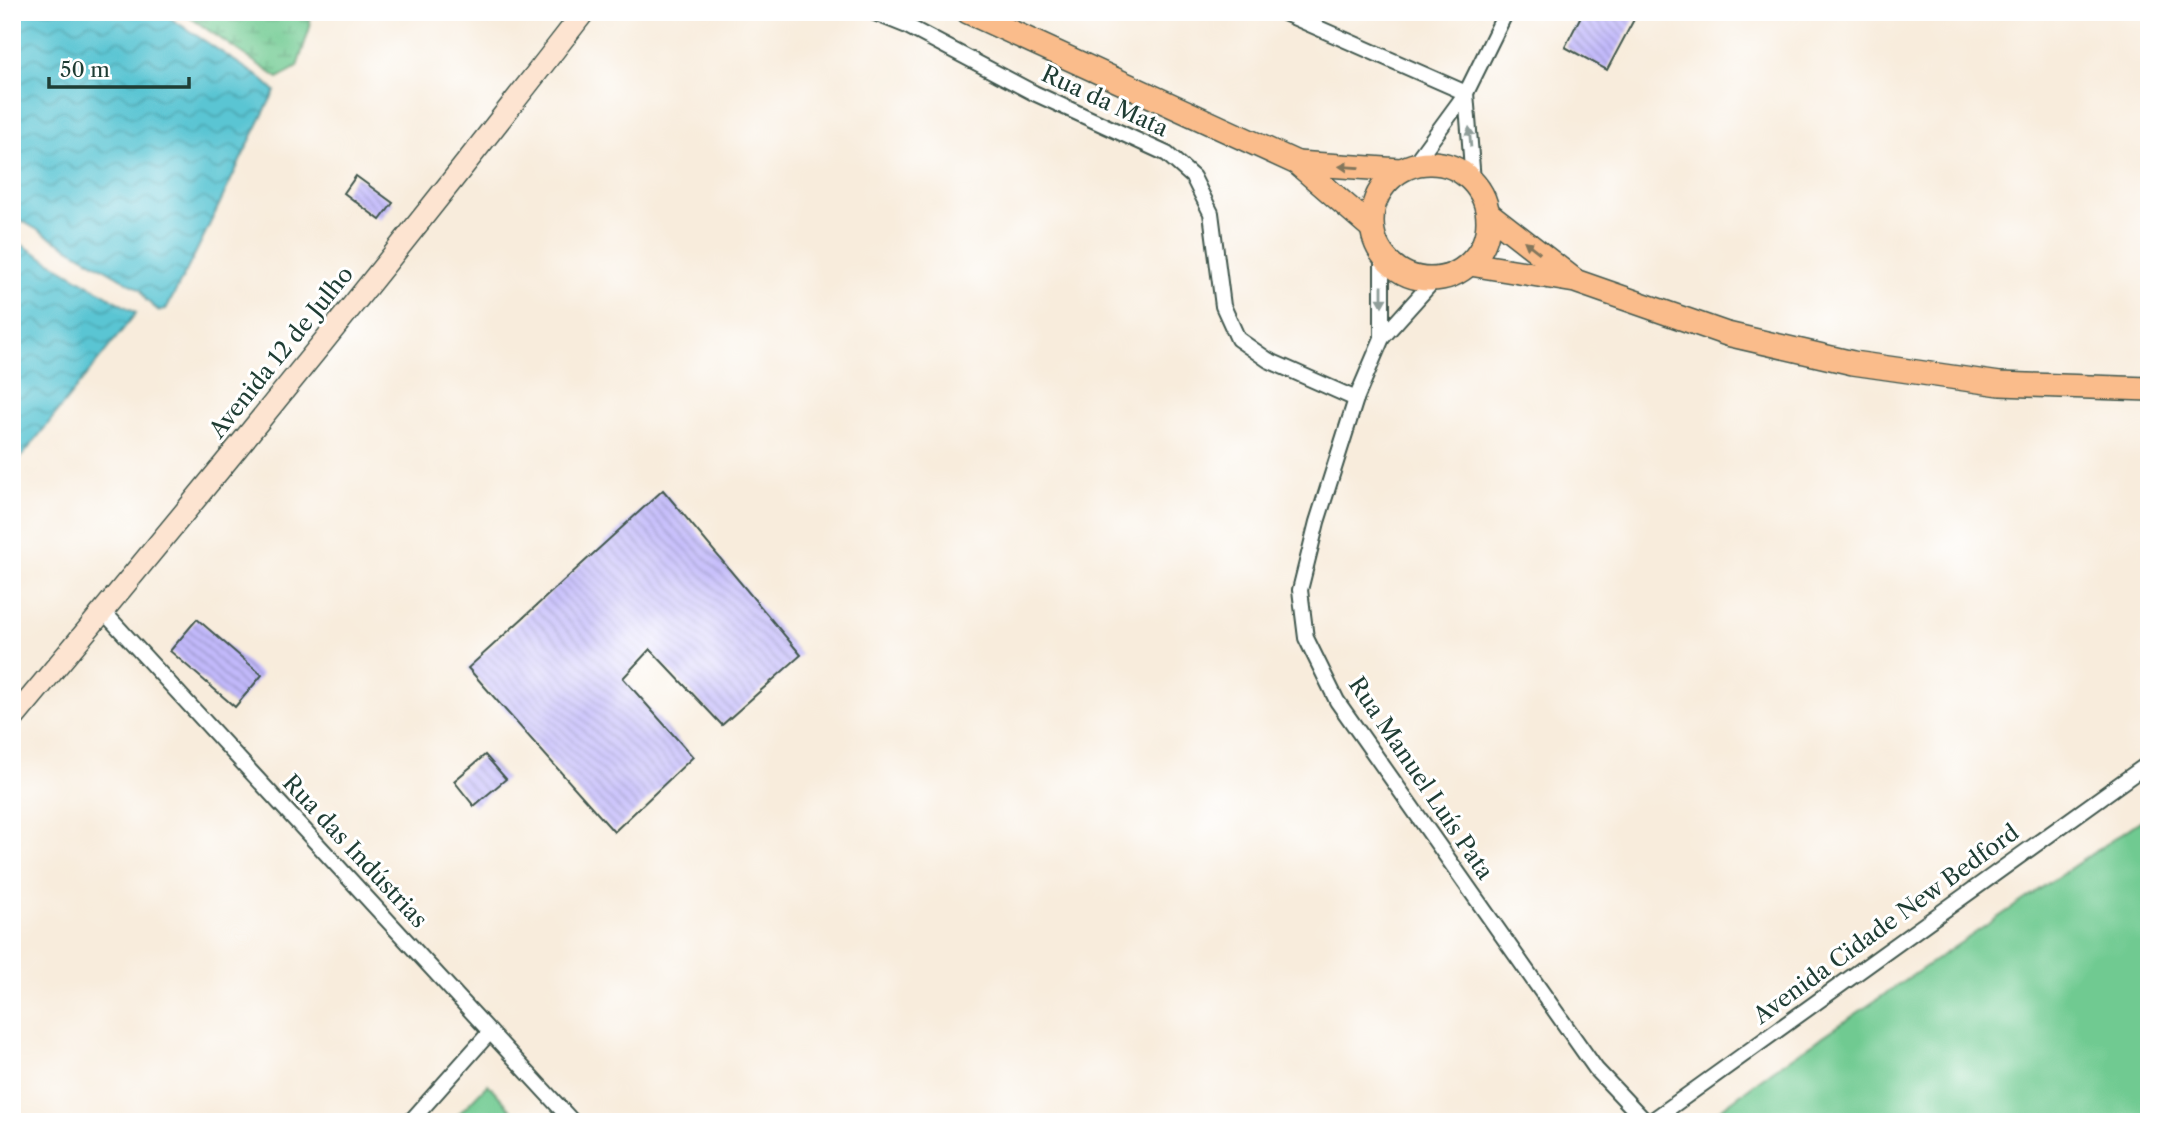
<svg xmlns="http://www.w3.org/2000/svg" width="2161" height="1134" viewBox="0 0 2161 1134" font-family="'Libre Caslon Text',serif">
  <style>
    .grass { fill: #70ca91; stroke: #488462; stroke-width: 2 }
    .wetland { fill: url(#wetland-marsh); stroke: #488462; stroke-width: 2 }
    .water { fill: url(#water-waves); stroke: #3c8184; stroke-width: 2 }
    .building { fill: url(#building-back-hatch) }
    .lines { fill: none; stroke-linecap: round; stroke-linejoin: round }
    .minor-casing { stroke: #40574d; stroke-width: 18 }
    .secondary-casing { stroke: #40574d; stroke-width: 24 }
    .primary-casing { stroke: #40574d; stroke-width: 26 }
    .minor { stroke: #fff; stroke-width: 14 }
    .secondary { stroke: #fde4d1; stroke-width: 21 }
    .primary { stroke: #fabc8b; stroke-width: 23 }
    .oneway { fill: #8f9e9a }
    .oneway2 { fill: #82765b }
    .labels { text-anchor: middle; dominant-baseline: central; stroke-width: 6; stroke-linejoin: round; paint-order: stroke }
    .street-label { font-size: 23px; fill: #1f3d34; stroke: #fff }
  </style>
  <defs>
    <pattern id="wetland-marsh" width="20" height="14" patternUnits="userSpaceOnUse" patternTransform="scale(1.75)"><rect width="20" height="14" fill="#70ca91"/><path d="M1 5h8M5 5V1M11 12h8M15 12V8" fill="none" stroke="#5ba577"/></pattern>
    <pattern id="water-waves" width="16" height="10" patternUnits="userSpaceOnUse" patternTransform="scale(1.75)"><rect width="16" height="10" fill="#5ac5d3"/><path d="M0 5q4-4 8 0t8 0" fill="none" stroke="#4aa1ac"/></pattern>
    <pattern id="building-back-hatch" width="6" height="6" patternUnits="userSpaceOnUse" patternTransform="scale(1.75)"><rect width="6" height="6" fill="#c2b9fb"/><path d="M-1 5l2 2M0 0l6 6M5-1l2 2" fill="none" stroke="#9d98cc"/></pattern>
  </defs>
  <rect width="100%" height="100%" fill="#fff"/>
  <filter id="ink" filterUnits="userSpaceOnUse"><feTurbulence type="fractalNoise" baseFrequency=".0143" numOctaves="2"/><feDisplacementMap in="SourceGraphic" scale="14" xChannelSelector="R" yChannelSelector="G"/><feConvolveMatrix kernelMatrix="1 2 1 2 8 2 1 2 1" color-interpolation-filters="sRGB"/></filter>
  <filter id="wash" filterUnits="userSpaceOnUse"><feTurbulence type="fractalNoise" baseFrequency=".00686" numOctaves="4" result="noise"/><feDisplacementMap in="SourceGraphic" scale="28" xChannelSelector="R" yChannelSelector="G"/><feGaussianBlur stdDeviation="1.57" result="paint"/><feColorMatrix in="noise" values="0 0 0 0 0 0 0 0 0 0 0 0 0 0 0 0 0 1.4 0 .05"/><feComposite in="paint" operator="in"/></filter>
  <g filter="url(#wash)">
    <rect width="100%" height="100%" fill="#f8ecdc"/>
    <g class="grass">
      <polygon points="2149,815 2149,1122 1703,1122 1773,1070"/>
      <polygon points="488,1084 516,1115 509,1122 451,1122"/>
    </g>
    <polygon class="wetland" points="182,12 310,12 310,27 297,67 278,78"/>
    <g class="water">
      <path d="M 12,12 L 161,12 L 262,79 L 275,91 C 237,163 206,238 166,309 L 159,311 L 146,300 L 141,290 L 12,215 Z"/>
      <polygon points="12,239 136,313 12,469"/>
    </g>
    <g id="blocks">
      <g class="building">
        <polygon points="1583,12 1638,12 1607,70 1565,47"/>
        <polygon points="356,176 393,203 380,220 344,193"/>
        <polygon points="663,490 801,655 722,725 650,649 623,678 693,757 614,832 468,668"/>
        <polygon points="197,619 262,675 235,707 170,651"/>
        <polygon points="485,755 506,779 474,806 454,781"/>
      </g>
    </g>
  </g>
  <g filter="url(#ink)">
    <use href="#blocks" fill-opacity="0" stroke="#40574d" stroke-width="2"/>
    <g class="lines">
      <defs>
        <g id="minor">
          <polyline points="872,12 907,26 1034,93 1167,154 1193,177 1211,213 1223,306 1238,339 1268,360 1356,399"/>
          <polyline points="1282,12 1466,93"/>
          <polyline points="1466,93 1473,181"/>
          <polyline points="1414,164 1466,93 1506,12"/>
          <polyline points="1435,279 1382,338 1356,399 1317,522 1300,590 1306,638 1337,701 1596,1069 1646,1122"/>
          <polyline points="1382,338 1382,254"/>
          <polyline points="103,611 573,1122"/>
          <polyline points="410,1122 490,1032"/>
          <polyline points="1650,1122 2149,763"/>
        </g>
        <path id="secondary" d="M 12,720 C 207,488 398,252 584,12"/>
        <g id="primary">
          <polyline points="968,12 1297,163 1372,228"/>
          <circle cx="1430" cy="221" r="58"/>
          <polyline points="1297,163 1400,170"/>
          <polyline points="1488,213 1573,279"/>
          <polyline points="1470,264 1575,281 1727,334 1853,363 2000,384 2149,389"/>
        </g>
      </defs>
      <use href="#minor" class="minor-casing"/>
      <use href="#secondary" class="secondary-casing"/>
      <use href="#primary" class="primary-casing"/>
      <use href="#minor" class="minor"/>
      <use href="#secondary" class="secondary"/>
      <use href="#primary" class="primary"/>
    </g>
    <defs><path id="oneway-solid" d="M-6-.8H1V-3.2L6.5 0L1 3.2V.8H-6Z" transform="scale(1.75)"/></defs>
    <g class="oneway">
      <use href="#oneway-solid" transform="translate(1470 137) rotate(-95)"/>
      <use href="#oneway-solid" transform="translate(1382 296) rotate(90)"/>
    </g>
    <g class="oneway2">
      <use href="#oneway-solid" transform="translate(1349 167) rotate(-176)"/>
      <use href="#oneway-solid" transform="translate(1532 247) rotate(-142)"/>
    </g>
  </g>
  <g class="labels">
    <g class="street-label">
      <text transform="translate(1105 101) rotate(25)">Rua da Mata</text>
      <text transform="translate(281 352) rotate(-51)">Avenida 12 de Julho</text>
      <text transform="translate(1421 778) rotate(56)">Rua Manuel Luís Pata</text>
      <text transform="translate(355 851) rotate(47)">Rua das Indústrias</text>
      <text transform="translate(1886 924) rotate(-36)">Avenida Cidade New Bedford</text>
    </g>
  </g>
  <rect width="2161" height="1134" fill="none" stroke="#fff" stroke-width="42"/>
  <path d="M49 77v10h140v-10" fill="none" stroke="#1f3d34" stroke-width="3.5"/>
  <text x="60" y="77" font-size="21" fill="#1f3d34" stroke="#ffffff" stroke-width="5" paint-order="stroke">50 m</text>
</svg>
